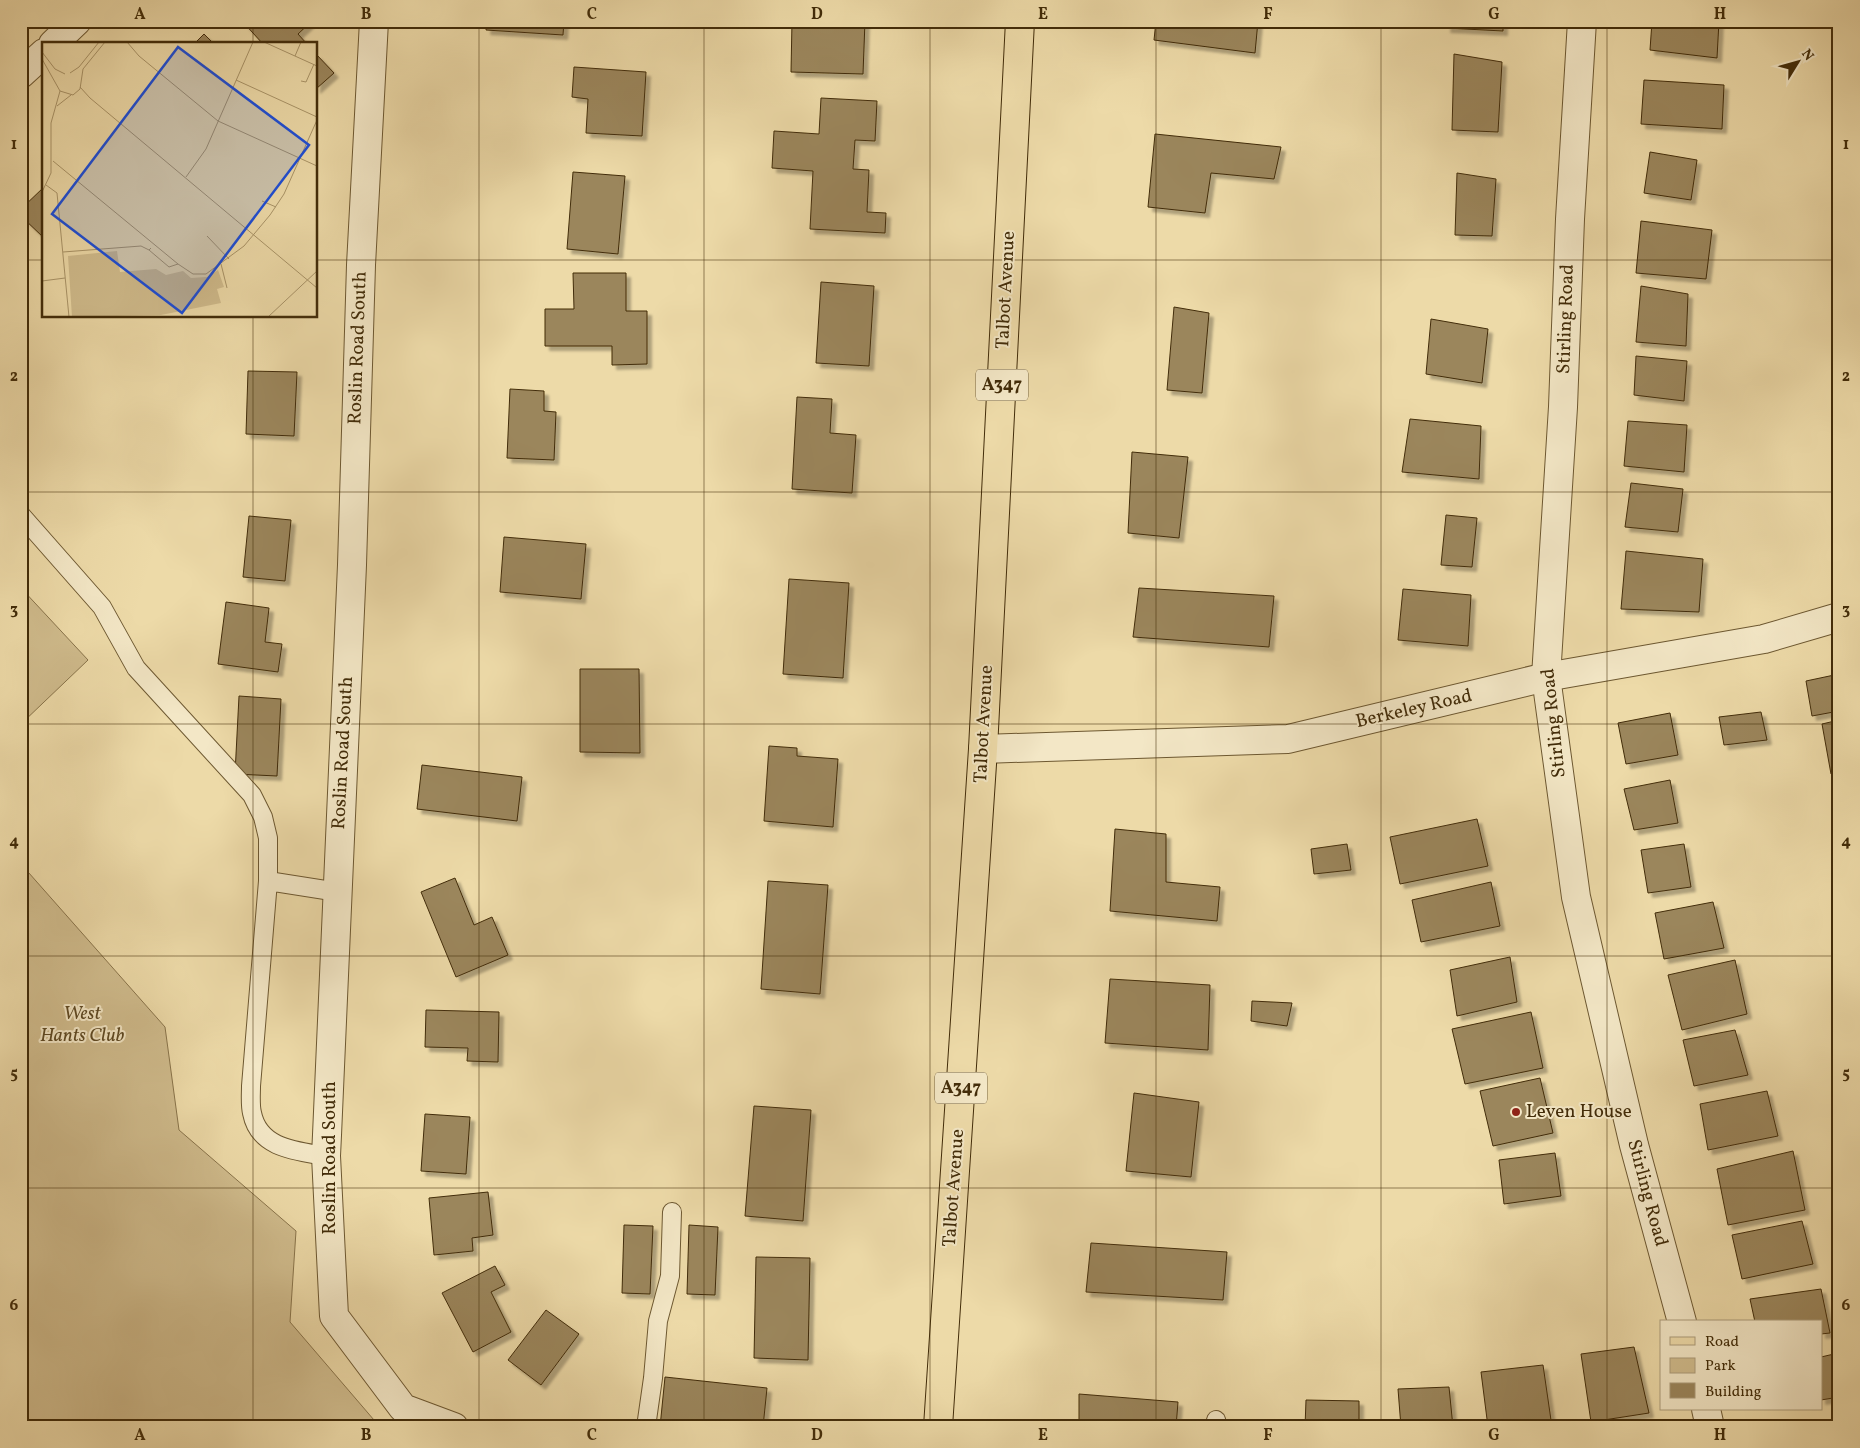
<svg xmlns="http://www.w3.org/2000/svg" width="1860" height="1448" viewBox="0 0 1860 1448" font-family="Vollkorn,serif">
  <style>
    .green { fill: #d0bc8d; stroke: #89744b }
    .building { fill: #9b865c; stroke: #422c09; filter: url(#shadow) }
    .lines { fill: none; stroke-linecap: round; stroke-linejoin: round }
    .lane-casing { stroke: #6d5831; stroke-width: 20 }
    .street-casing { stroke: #6d5831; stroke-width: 30 }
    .primary-casing { stroke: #422c09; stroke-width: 30 }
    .lane { stroke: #f3e7c6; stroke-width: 18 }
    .street { stroke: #f3e7c6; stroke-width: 28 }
    .primary { stroke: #eddaa8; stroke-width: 28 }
    .grid { fill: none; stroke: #422c09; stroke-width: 1; stroke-opacity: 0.55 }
    .poi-dot { fill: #8f2418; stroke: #f3e7c6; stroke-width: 2 }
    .labels { text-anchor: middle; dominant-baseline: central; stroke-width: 4; stroke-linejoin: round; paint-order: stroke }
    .shield { fill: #f3e7c6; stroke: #776442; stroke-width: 1 }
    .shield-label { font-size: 18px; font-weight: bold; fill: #422c09 }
    .street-label { font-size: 19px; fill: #422c09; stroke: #f3e7c6 }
    .park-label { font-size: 19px; font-style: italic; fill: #5e4923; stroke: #f3e7c6 }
    .poi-label { font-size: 19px; fill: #422c09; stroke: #f3e7c6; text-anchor: start }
    .inset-road { fill: none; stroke: #a99468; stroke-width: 1 }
    .view { fill: #1d4ed8; fill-opacity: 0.15; stroke: #1d4ed8; stroke-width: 2.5 }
    .inset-edge { fill: none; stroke: #422c09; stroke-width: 2.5 }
    .neatline { fill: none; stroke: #422c09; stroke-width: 2 }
    .grid-label { font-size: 16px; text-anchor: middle; font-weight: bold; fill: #422c09 }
  </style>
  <defs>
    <filter id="shadow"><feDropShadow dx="4.5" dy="4.5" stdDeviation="1" flood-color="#0004"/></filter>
  </defs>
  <rect width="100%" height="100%" fill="#eddaa8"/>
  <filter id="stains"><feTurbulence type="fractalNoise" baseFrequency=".004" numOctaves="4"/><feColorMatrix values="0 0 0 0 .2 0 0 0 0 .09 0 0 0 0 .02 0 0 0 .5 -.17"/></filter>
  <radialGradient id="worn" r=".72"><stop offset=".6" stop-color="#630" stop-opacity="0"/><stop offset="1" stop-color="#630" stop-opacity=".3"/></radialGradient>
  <g class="green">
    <polygon points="21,588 88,660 21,724"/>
    <polygon points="21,864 165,1027 179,1130 296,1231 290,1322 380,1427 21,1427"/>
  </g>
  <g class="building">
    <polygon points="242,21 312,21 298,34 307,44 263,44"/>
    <polygon points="487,21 564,21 563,35 486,30"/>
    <polygon points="792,21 865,21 863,74 791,72"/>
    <polygon points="1156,21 1258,21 1255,53 1154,40"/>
    <polygon points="1447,21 1503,21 1503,31 1446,28"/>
    <polygon points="1652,21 1719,21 1717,58 1650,50"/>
    <polygon points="204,34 214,44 194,44"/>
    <polygon points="316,54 334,73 316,89"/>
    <polygon points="1454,54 1502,62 1498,132 1452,130"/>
    <polygon points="574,67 646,72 642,136 586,133 588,99 572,97"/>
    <polygon points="1644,80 1724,85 1722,129 1641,124"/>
    <polygon points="821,98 877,101 875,141 855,140 853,169 869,170 867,212 886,213 885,233 810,229 813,171 772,168 774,131 819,134"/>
    <polygon points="1155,134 1281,147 1274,179 1211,173 1205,213 1148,207"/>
    <polygon points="1650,152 1697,160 1691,200 1644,193"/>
    <polygon points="573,172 625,176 618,254 567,249"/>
    <polygon points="1457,173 1496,179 1492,236 1455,235"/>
    <polygon points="44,187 44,238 21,216 21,209"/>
    <polygon points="1641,221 1712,230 1706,279 1636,273"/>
    <polygon points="573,273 626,273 626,311 647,311 647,364 612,365 612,346 545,346 545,309 574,309"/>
    <polygon points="821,282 874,286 869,366 816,363"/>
    <polygon points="1641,286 1688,294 1686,346 1636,342"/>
    <polygon points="1174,307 1209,313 1202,393 1167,390"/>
    <polygon points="1431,319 1488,329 1482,383 1426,374"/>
    <polygon points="1636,356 1687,361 1684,401 1634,395"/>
    <polygon points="248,371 297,372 294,436 246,434"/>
    <polygon points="510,389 544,391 544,411 556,412 554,460 507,458"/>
    <polygon points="797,397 832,399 830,433 856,435 852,493 792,489"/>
    <polygon points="1410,419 1481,426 1479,479 1402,472"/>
    <polygon points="1628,421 1687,425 1684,472 1624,466"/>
    <polygon points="1132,452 1188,457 1179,538 1128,533"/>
    <polygon points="1631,483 1683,489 1678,532 1625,527"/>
    <polygon points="1446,515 1477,518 1472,567 1441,565"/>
    <polygon points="249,516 291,520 285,581 243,577"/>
    <polygon points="504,537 586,544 581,599 500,592"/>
    <polygon points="1626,551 1703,559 1699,612 1621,609"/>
    <polygon points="789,579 849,583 843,678 783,674"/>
    <polygon points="1139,588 1274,596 1269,647 1133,637"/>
    <polygon points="1403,589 1471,595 1468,646 1398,640"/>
    <polygon points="226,602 269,608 265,642 282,644 278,672 218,664"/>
    <polygon points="580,669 639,669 640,753 580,752"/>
    <polygon points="1839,674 1839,711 1812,716 1806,681"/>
    <polygon points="239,696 281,699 277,776 235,774"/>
    <polygon points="1761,712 1767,740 1724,745 1719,717"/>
    <polygon points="1670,713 1678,755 1626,764 1618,723"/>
    <polygon points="1839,720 1839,772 1831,774 1822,724"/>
    <polygon points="769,746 797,748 797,756 838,759 833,827 764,821"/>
    <polygon points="422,765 522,777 517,821 417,809"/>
    <polygon points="1670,780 1678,823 1634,830 1624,789"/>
    <polygon points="1477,819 1488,866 1400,884 1390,837"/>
    <polygon points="1115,829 1166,834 1166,882 1220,887 1217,921 1110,911"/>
    <polygon points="1347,844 1351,870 1314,874 1311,849"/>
    <polygon points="1684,844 1691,887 1648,893 1641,850"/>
    <polygon points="455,878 474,925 492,917 508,955 456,977 421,892"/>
    <polygon points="768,881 828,885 820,994 761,989"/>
    <polygon points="1491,882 1500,926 1421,942 1412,900"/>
    <polygon points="1713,902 1724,948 1664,959 1655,913"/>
    <polygon points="1510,957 1517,1002 1457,1016 1450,970"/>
    <polygon points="1735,960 1747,1014 1682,1030 1668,975"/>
    <polygon points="1110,979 1210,985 1208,1050 1105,1043"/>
    <polygon points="1252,1001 1292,1003 1287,1026 1251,1021"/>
    <polygon points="426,1010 499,1012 498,1062 467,1061 468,1048 425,1047"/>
    <polygon points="1531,1012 1543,1068 1465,1084 1452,1029"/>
    <polygon points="1735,1030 1748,1075 1694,1086 1683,1040"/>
    <polygon points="1540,1078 1553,1133 1493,1146 1480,1091"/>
    <polygon points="1767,1091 1778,1136 1708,1150 1700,1104"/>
    <polygon points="1134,1093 1199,1102 1191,1177 1126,1171"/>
    <polygon points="754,1106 811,1110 803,1221 745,1216"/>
    <polygon points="425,1114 470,1117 466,1174 421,1171"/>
    <polygon points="1793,1151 1805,1210 1728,1225 1717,1169"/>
    <polygon points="1555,1153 1561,1196 1504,1204 1499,1160"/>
    <polygon points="488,1192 493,1235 472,1238 473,1251 434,1255 429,1198"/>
    <polygon points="1802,1221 1813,1264 1742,1279 1732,1235"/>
    <polygon points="624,1225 653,1226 650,1294 622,1293"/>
    <polygon points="689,1225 718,1227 715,1295 687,1294"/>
    <polygon points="1091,1243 1227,1252 1223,1300 1086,1292"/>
    <polygon points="756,1257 810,1258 808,1360 754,1358"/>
    <polygon points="495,1266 505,1285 491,1292 511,1332 473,1352 442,1293"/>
    <polygon points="1821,1289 1830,1333 1821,1334 1821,1322 1755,1322 1750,1299"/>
    <polygon points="546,1310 579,1334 541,1385 508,1360"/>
    <polygon points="1634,1347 1649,1413 1591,1422 1581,1354"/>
    <polygon points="1834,1354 1839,1371 1839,1397 1821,1400 1821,1357"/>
    <polygon points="1543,1365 1552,1427 1488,1427 1481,1372"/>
    <polygon points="665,1377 767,1388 763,1427 660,1427"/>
    <polygon points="1449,1387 1453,1427 1401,1427 1398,1389"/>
    <polygon points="1079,1394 1178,1402 1176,1427 1079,1427"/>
    <polygon points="1306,1400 1359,1401 1359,1427 1305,1427"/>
  </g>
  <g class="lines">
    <defs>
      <g id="lane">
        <polyline points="21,515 102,607 136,668 252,795 263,817 268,838 268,881"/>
        <path d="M 326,1156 C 297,1151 259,1149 252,1113 C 250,1105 251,1094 251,1086 L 268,881 L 338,892"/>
        <polyline points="1216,1420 1218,1427"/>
        <polyline points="646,1427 653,1378 658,1321 670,1276 672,1212"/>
      </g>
      <g id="street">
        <polyline points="374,21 361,265 352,565 327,1135 326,1156 334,1316 403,1408 454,1427"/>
        <polyline points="1582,21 1570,219 1563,407 1546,677 1576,897 1634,1145 1682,1322"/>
        <polyline points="53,44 77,21"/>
        <polyline points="21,74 44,53"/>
        <polyline points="983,749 1288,739 1546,677 1764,639 1839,617"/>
        <polyline points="1706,1409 1710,1427"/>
      </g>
      <polyline id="primary" points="938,1427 983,749 1020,21"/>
    </defs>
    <use href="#lane" class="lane-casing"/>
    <use href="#street" class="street-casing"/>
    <use href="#primary" class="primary-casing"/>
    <use href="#lane" class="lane"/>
    <use href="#street" class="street"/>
    <use href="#primary" class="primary"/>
  </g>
  <path class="grid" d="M 253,21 L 253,44M 479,21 L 479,1427M 704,21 L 704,1427M 930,21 L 930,1427M 1156,21 L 1156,1427M 1381,21 L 1381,1427M 1607,21 L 1607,1427M 21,260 L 44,260M 316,260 L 1839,260M 253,316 L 253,1427M 21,492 L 1839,492M 21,724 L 1839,724M 21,956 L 1839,956M 21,1188 L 1839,1188"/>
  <circle class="poi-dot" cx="1516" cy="1112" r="5"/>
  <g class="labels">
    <g class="shield">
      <rect x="976" y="369.5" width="52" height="31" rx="4"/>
      <rect x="935" y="1072.5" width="52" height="31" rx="4"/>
    </g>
    <g class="shield-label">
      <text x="1002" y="385">A347</text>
      <text x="961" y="1088">A347</text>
    </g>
    <g class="street-label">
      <text transform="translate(1006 290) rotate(-87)">Talbot Avenue</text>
      <text transform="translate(1566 319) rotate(-88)">Stirling Road</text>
      <text transform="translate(358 348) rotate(-88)">Roslin Road South</text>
      <text transform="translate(1414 709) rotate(-13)">Berkeley Road</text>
      <text transform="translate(1554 723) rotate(-96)">Stirling Road</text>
      <text transform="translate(984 724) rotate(-87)">Talbot Avenue</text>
      <text transform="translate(343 753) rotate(-87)">Roslin Road South</text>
      <text transform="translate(330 1158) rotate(-90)">Roslin Road South</text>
      <text transform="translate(954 1188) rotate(-86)">Talbot Avenue</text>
      <text transform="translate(1647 1193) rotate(75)">Stirling Road</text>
    </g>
    <g class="park-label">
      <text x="82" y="1014">West<tspan x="82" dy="22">Hants Club</tspan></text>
    </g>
    <g class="poi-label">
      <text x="1526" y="1112">Leven House</text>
    </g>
  </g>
  <g transform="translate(42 42)">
    <rect width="275" height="275" fill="#eddaa8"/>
    <path d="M 75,209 L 78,230 L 114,227 L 124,233 L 141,229 L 149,236 L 165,235 L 176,228 L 182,245 L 175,247 L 179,261 L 119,273 L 30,275 L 26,214 Z" fill="#d0bc8d"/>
    <path class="inset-road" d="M 85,0 L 97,14 L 176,79 L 275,124M 222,0 L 275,24M 0,10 L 13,27 L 23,32M 253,14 L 259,0M 0,17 L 18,49 L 31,53 L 38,47 L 41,27 L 63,0M 28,31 L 37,25 L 57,0M 194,38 L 275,75M 259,39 L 264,40 L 272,22M 38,45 L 48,56 L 275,246M 15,64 L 29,53M 11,119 L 136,222 L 151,232 L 164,232 L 202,204 L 228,173 L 242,152 L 275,78M 144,135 L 164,107 L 211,0M 4,143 L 15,151 L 27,275M 0,150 L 9,131 L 9,81 L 18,49M 220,159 L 234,165M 165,194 L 187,217M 109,206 L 107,208 L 127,225 L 136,222M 21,210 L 99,204 L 107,208M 179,222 L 185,246M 0,239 L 23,236M 226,275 L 275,229"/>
    <path class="view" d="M 136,5 L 267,103 L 140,271 L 10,172 Z"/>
    <rect width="275" height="275" class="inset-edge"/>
  </g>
  <rect width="1860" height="1448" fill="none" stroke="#eddaa8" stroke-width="55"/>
  <rect x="1660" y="1320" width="162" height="90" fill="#f3e7c6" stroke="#ac9c7a"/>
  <rect x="1670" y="1337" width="25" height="8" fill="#eddaa8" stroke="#ac9c7a"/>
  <text x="1705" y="1346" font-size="15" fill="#422c09">Road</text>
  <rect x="1670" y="1358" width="25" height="15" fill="#d0bc8d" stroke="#ac9c7a"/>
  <text x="1705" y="1370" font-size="15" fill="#422c09">Park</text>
  <rect x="1670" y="1383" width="25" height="15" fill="#9b865c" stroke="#ac9c7a"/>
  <text x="1705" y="1396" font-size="15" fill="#422c09">Building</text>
  <g transform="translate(1798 62) rotate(53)" stroke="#f3e7c6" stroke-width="4" paint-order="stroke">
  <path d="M0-4L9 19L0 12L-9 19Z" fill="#422c09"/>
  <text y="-8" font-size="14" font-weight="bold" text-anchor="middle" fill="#422c09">N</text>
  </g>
  <rect x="28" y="28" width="1804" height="1392" class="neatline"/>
  <g class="grid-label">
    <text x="140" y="19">A</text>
    <text x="366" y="19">B</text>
    <text x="592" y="19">C</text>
    <text x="817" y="19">D</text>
    <text x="1043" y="19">E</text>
    <text x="1268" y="19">F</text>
    <text x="1494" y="19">G</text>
    <text x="1720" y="19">H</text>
    <text x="14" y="149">1</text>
    <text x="1846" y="149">1</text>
    <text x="14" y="381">2</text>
    <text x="1846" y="381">2</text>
    <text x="14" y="614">3</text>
    <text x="1846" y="614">3</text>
    <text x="14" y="846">4</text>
    <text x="1846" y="846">4</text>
    <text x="14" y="1078">5</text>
    <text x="1846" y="1078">5</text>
    <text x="14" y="1310">6</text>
    <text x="1846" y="1310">6</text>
    <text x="140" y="1440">A</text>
    <text x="366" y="1440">B</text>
    <text x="592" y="1440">C</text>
    <text x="817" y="1440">D</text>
    <text x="1043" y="1440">E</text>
    <text x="1268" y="1440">F</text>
    <text x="1494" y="1440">G</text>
    <text x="1720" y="1440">H</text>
  </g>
  <rect width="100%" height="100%" filter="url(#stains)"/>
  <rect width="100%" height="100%" fill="url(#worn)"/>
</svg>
